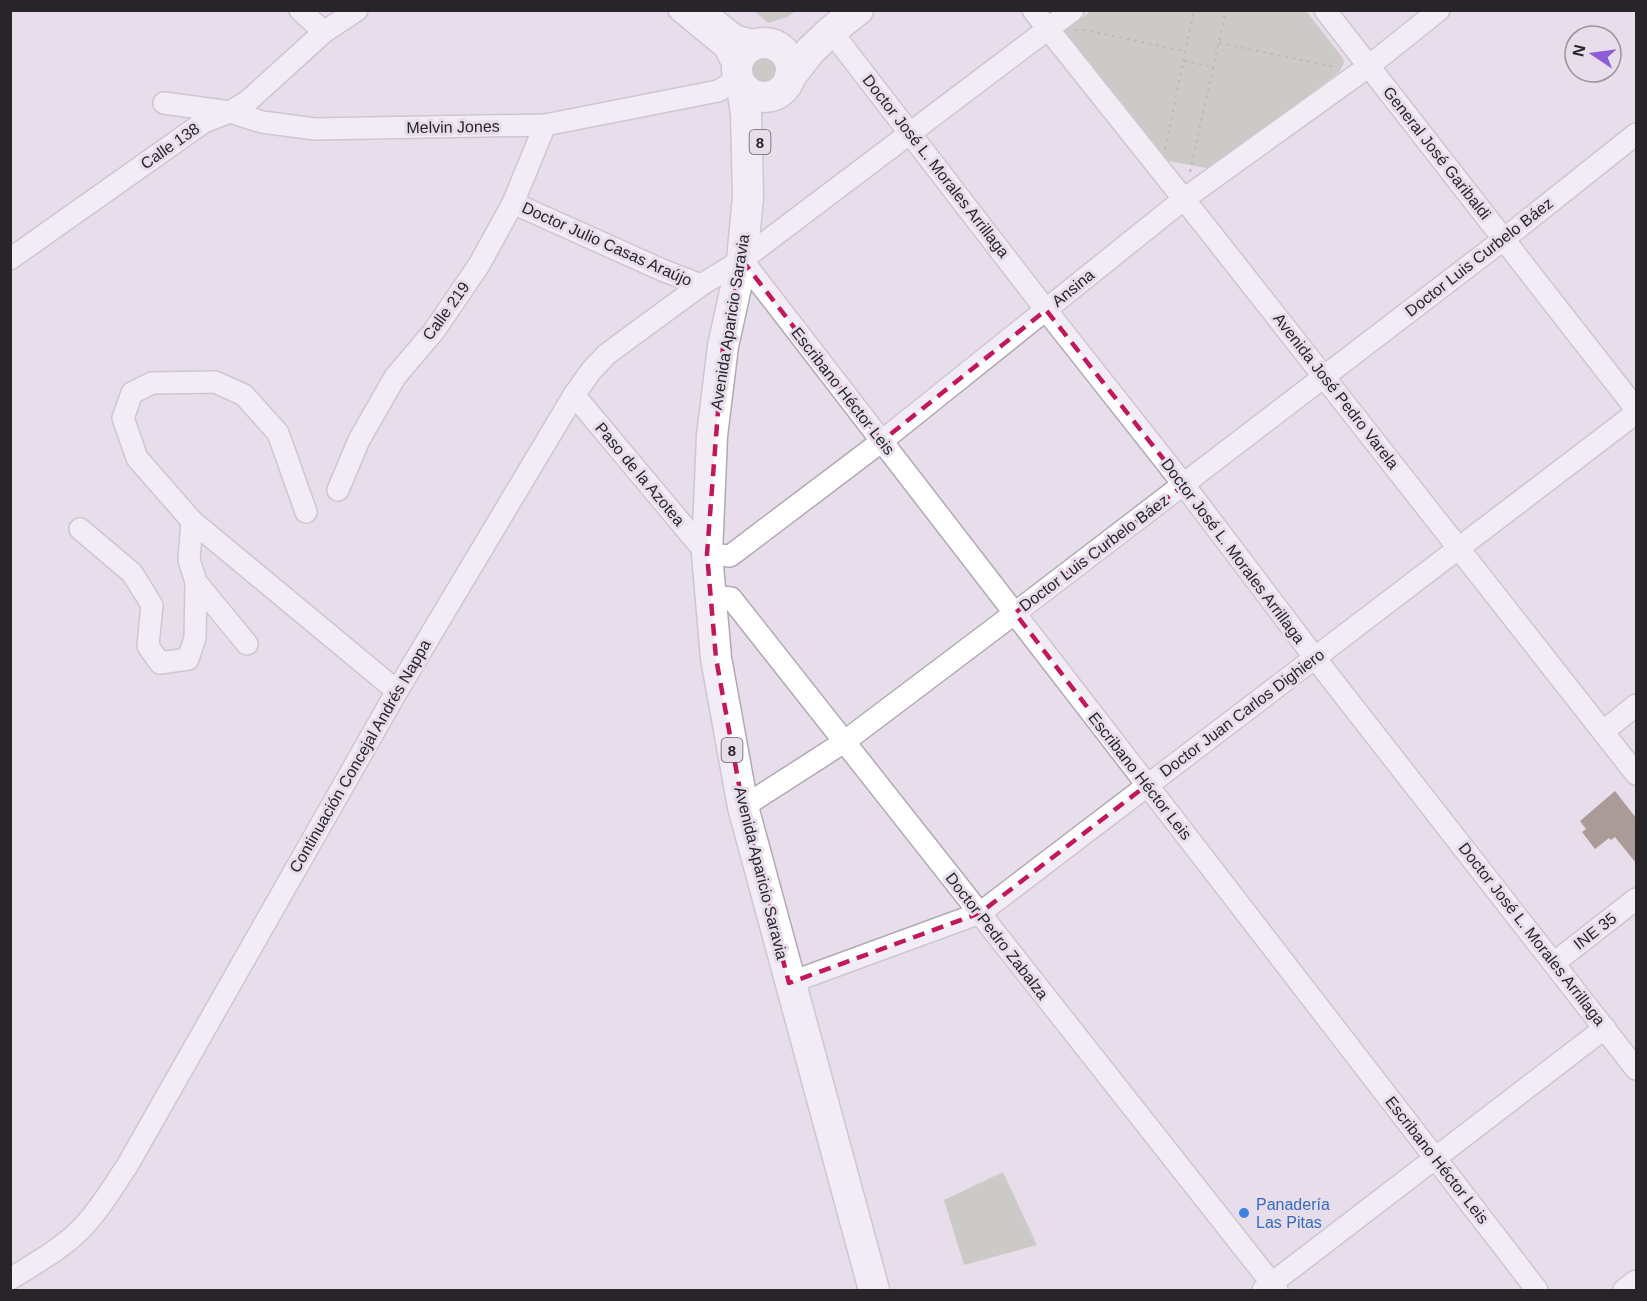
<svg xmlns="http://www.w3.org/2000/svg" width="1647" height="1301" viewBox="0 0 1647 1301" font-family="Arial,sans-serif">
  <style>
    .green { fill: #acb499 }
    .building { fill: #614d34 }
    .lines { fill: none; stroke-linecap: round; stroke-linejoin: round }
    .minor-casing { stroke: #b1a9b6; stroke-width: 24 }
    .highway-casing { stroke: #b1a9b6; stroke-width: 33 }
    .path { stroke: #918a94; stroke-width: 2; stroke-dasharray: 3 4.5; stroke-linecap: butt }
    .minor { stroke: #fff; stroke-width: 21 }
    .highway { stroke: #fff; stroke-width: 30 }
    .marked { fill: none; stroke: #c2185b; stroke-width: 4.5; stroke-dasharray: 12 8; stroke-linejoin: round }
    .shop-dot { fill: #3f7fe0; stroke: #e7ddeb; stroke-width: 2 }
    .labels { text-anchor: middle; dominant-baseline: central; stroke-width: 6; stroke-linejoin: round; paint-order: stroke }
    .shield { fill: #e7ddeb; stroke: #615c64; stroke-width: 1.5 }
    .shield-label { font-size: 15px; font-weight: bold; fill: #28252a }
    .street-label { font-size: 16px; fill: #28252a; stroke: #e7ddeb }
    .shop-label { font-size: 16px; fill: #366cbe; stroke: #e7ddeb; text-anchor: start }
  </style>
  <rect width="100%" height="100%" fill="#e7ddeb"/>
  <g class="green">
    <polygon points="754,11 796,11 787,17 768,23"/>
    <polygon points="1091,11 1306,11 1343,58 1344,63 1339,72 1212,169 1163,160 1063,32"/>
    <circle cx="763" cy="69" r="17"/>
    <polygon points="1003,1172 1037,1245 964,1265 944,1200"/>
  </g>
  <polygon class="building" points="1615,791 1636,818 1636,863 1615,837 1611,840 1609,838 1595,849 1582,832 1586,829 1580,821"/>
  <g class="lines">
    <defs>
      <g id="minor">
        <polyline points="300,10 324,32"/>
        <polyline points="679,10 725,48 736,71"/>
        <polyline points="703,10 736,36 762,43"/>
        <polyline points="1033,10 1210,232 1636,774"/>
        <polyline points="1325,10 1636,409"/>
        <polyline points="831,31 1046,310 1184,485 1315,658 1636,1069"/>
        <polyline points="164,103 230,112 262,122 315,129 545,125 718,91 738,79"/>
        <polyline points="513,203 662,270 701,285"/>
        <polyline points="10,259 204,122 230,112 248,101 324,32 357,10"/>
        <polyline points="742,260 1537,1290"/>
        <polyline points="574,395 707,554 730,556 882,441 1184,199 1369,66 1439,10"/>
        <polyline points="338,490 359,440 395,377 434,331 479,265 513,203 545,125"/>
        <polyline points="306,512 278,433 244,395 215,382 152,383 132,393 123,418 137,458 192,521 397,691"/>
        <polyline points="192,521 189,560 196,582 247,644"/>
        <polyline points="80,529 132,573 152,605 148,646 160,663 188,659 195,638 196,582"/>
        <polyline points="710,596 731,598 1277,1290"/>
        <polyline points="1604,731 1636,705"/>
        <polyline points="743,807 844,742 1015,613 1504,239 1636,134"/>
        <polyline points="1554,963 1636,899"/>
        <polyline points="789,983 980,913 1636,413"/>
        <path d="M 10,1279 C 34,1264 60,1250 80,1230 C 99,1211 112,1188 127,1166 L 397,691 L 574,395 L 591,371 L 607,354 L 701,285 L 742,260 L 1073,10"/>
        <polyline points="1263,1290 1605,1028"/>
        <polyline points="1624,1290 1636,1281"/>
      </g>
      <g id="highway">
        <circle cx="764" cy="70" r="27"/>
        <polyline points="790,77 810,51 831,31 858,10"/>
        <polyline points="742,87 746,114 748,197 742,260 723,346 712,436 707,554 716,658 743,807 874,1290"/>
      </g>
    </defs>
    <use href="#minor" class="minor-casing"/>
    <use href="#highway" class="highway-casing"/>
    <g class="path">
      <polyline points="1075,30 1086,30 1184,51"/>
      <polyline points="1219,43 1336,67"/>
      <polyline points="1184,61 1213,67"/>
      <polyline points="1165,149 1194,10"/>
      <polyline points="1190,172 1226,10"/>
    </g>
    <use href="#minor" class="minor"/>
    <use href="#highway" class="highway"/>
  </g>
  <path d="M0 0H1647V1301H0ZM 742,260 L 882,441 L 1046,310 L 1184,485 L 1015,613 L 1147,785 L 980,913 L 789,983 L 743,807 L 716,658 L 707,554 L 723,346 Z" fill="#e7ddeb" fill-opacity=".55" fill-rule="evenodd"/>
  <path class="marked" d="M 742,260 L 882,441 L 1046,310 L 1184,485 L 1015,613 L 1147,785 L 980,913 L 789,983 L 743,807 L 716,658 L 707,554 L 723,346 Z"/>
  <circle class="shop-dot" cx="1244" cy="1213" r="6"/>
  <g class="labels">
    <g class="shield">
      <rect x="749.5" y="130" width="21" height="24" rx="4.5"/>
      <rect x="721.5" y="738" width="21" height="24" rx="4.5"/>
    </g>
    <g class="shield-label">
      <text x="760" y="142">8</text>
      <text x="732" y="750">8</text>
    </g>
    <g class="street-label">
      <text transform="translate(453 127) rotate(-1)">Melvin Jones</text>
      <text transform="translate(170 146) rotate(-35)">Calle 138</text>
      <text transform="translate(1437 153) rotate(52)">General José Garibaldi</text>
      <text transform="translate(936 166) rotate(52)">Doctor José L. Morales Arrillaga</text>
      <text transform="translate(607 244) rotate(24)">Doctor Julio Casas Araújo</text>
      <text transform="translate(1479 257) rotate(-38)">Doctor Luis Curbelo Báez</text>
      <text transform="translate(1073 288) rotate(-39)">Ansina</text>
      <text transform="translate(446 311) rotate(-54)">Calle 219</text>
      <text transform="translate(730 322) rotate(-81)">Avenida Aparicio Saravia</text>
      <text transform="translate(843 391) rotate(52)">Escribano Héctor Leis</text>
      <text transform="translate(1336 391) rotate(52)">Avenida José Pedro Varela</text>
      <text transform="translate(640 474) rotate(50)">Paso de la Azotea</text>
      <text transform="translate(1233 551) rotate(53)">Doctor José L. Morales Arrillaga</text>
      <text transform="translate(1094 553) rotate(-37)">Doctor Luis Curbelo Báez</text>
      <text transform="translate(1242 713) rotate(-37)">Doctor Juan Carlos Dighiero</text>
      <text transform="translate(360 756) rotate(-60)">Continuación Concejal Andrés Nappa</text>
      <text transform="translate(1140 776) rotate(52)">Escribano Héctor Leis</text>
      <text transform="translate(761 873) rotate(76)">Avenida Aparicio Saravia</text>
      <text transform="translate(1595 931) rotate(-38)">INE 35</text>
      <text transform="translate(1532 934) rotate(52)">Doctor José L. Morales Arrillaga</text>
      <text transform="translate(997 936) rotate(52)">Doctor Pedro Zabalza</text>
      <text transform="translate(1437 1160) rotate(52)">Escribano Héctor Leis</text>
    </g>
    <g class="shop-label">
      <text x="1256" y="1204">Panadería<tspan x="1256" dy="18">Las Pitas</tspan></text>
    </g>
  </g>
  <rect width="1647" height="1301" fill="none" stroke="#28252a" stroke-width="24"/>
  <g transform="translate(1593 54) rotate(283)"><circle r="28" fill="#e7ddeb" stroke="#9b939e" stroke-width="1.5"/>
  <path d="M0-4.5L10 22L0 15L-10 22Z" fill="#8d5dd6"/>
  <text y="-9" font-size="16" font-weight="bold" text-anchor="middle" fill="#28252a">N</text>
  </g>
</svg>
